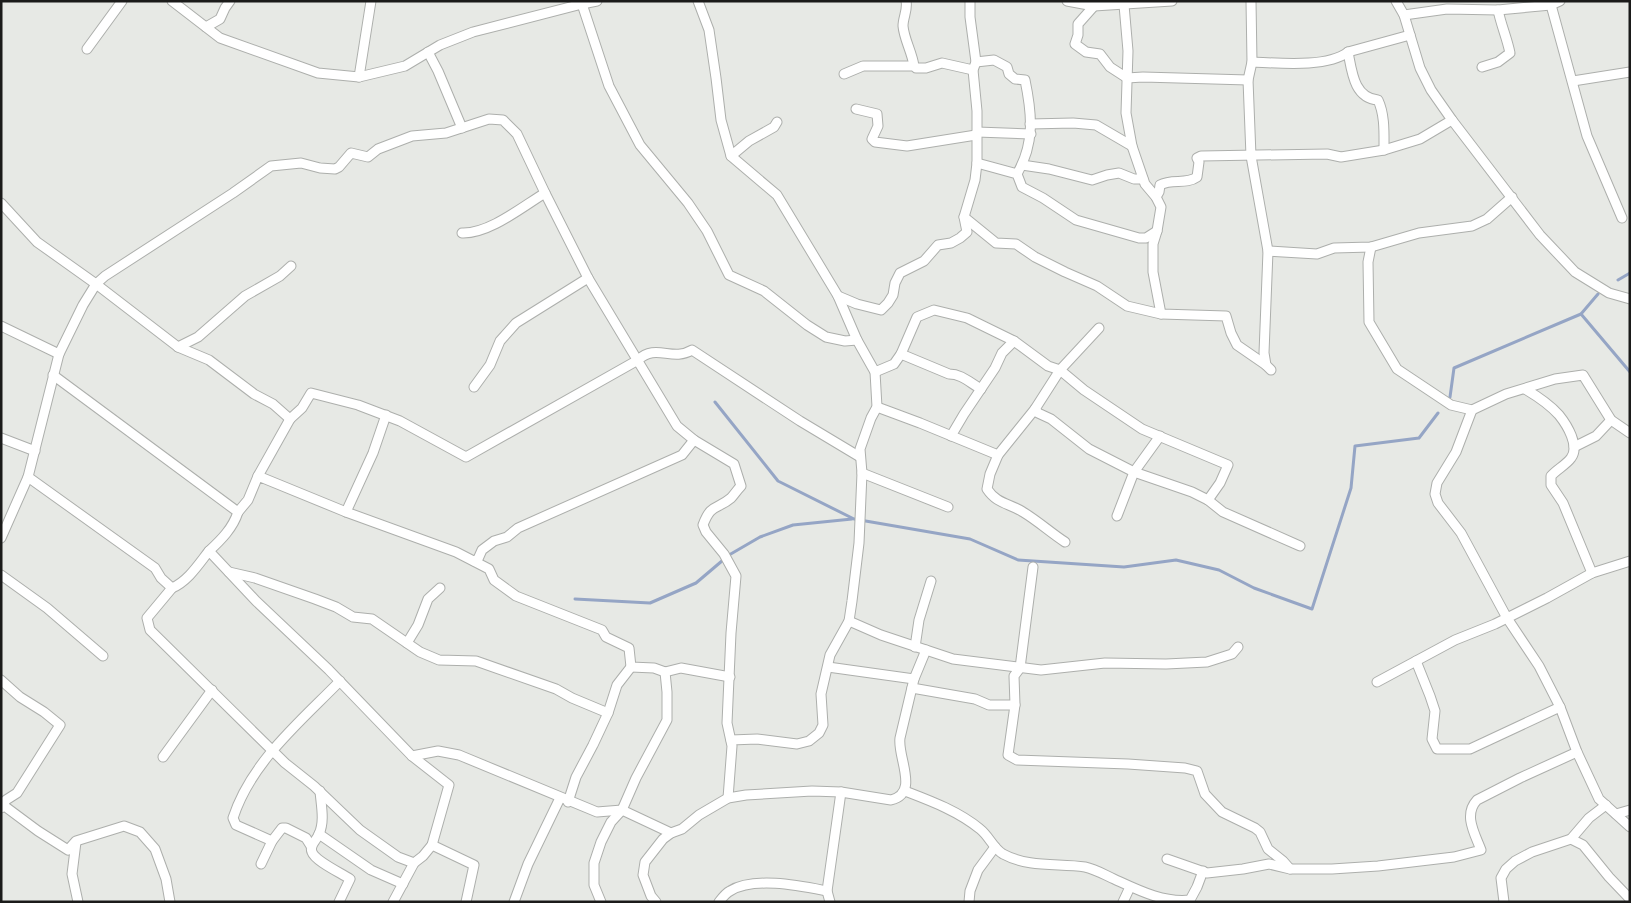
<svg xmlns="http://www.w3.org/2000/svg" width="1631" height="903" viewBox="0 0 1631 903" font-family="'Sofia Sans Condensed',sans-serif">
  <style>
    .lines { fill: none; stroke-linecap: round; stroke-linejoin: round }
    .stream { stroke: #95a5c5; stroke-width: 3 }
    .street-casing { stroke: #adafac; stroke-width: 11 }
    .street { stroke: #fff; stroke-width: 9 }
  </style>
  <rect width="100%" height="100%" fill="#e7e9e5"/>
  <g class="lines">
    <g class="stream">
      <polyline points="1618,280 1630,273"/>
      <polyline points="1581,314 1630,372"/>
      <polyline points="1448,400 1450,397 1454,368 1581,314 1598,294"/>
      <polyline points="715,402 778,481 854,519 970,539 1018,560 1124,567 1176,560 1219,570 1254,588 1312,609 1351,488 1355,446 1419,438 1438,413"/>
      <polyline points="575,599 650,603 696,583 729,555 760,537 793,525 852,519"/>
    </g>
    <defs>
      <g id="street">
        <polyline points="172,1 220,38 318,73 359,77 405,66 440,45 473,32 582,4 597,1"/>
        <polyline points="698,1 709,30 716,78 721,120 731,156 777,195 838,296 857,340 875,372 877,407 871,418 860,449 862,473 859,543 852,601 849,621 830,655 821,694 823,725 819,733 809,741 797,744 757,739 731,740"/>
        <path d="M 906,1 C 908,10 903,17 903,26 C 904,39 912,52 914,66"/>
        <polyline points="1067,1 1094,6 1172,1"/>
        <polyline points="1094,1 1094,6 1078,24 1078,35 1075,44 1086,52 1100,54 1110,67 1127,78 1143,77 1248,80"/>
        <polyline points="1251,1 1252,62 1248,80 1251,156 1268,251 1264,353 1266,365 1271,370"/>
        <polyline points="1396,1 1404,15 1420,68 1431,90 1452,120 1540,235 1575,272 1609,293 1630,299"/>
        <polyline points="582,4 609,86 640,145 688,203 707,231 729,275 764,291 807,325 826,337 845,341 857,340"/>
        <polyline points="1124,5 1128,51 1126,113 1132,146 1145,184 1156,197 1161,207 1157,231 1153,244 1153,272 1161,314"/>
        <polyline points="1551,5 1587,136 1622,218"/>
        <polyline points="1404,15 1447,9 1498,10 1551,5 1560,1"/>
        <polyline points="206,27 220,19 225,8 230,1"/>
        <polyline points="87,49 122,1"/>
        <polyline points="428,52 438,71 462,128"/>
        <path d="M 1348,52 C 1352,72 1354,98 1378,100 C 1385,115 1384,133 1384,150"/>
        <path d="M 976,62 L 994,60 L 1007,67 L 1009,74 L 1015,79 L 1025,80 C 1032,114 1035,143 1017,174"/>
        <path d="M 1252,62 C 1278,63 1327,68 1348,52 L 1410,35"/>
        <path d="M 1482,67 L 1498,62 L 1510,53 C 1507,38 1501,25 1498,10"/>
        <polyline points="844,74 863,66 914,66 916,68 926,68 942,63 973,70"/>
        <polyline points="359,77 371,1"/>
        <polyline points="1573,81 1630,72"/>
        <polyline points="856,109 877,114 878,126 872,139 875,142 907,146 976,135"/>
        <polyline points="1030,124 1073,123 1096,125 1132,146"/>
        <polyline points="977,132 1031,134"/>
        <polyline points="731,156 749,141 774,127 777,122"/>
        <polyline points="977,163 1017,174 1022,187 1043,198 1076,220 1139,238 1146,238 1157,231"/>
        <polyline points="1022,165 1049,169 1092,180 1107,175 1119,173 1134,179 1143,179"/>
        <path d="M 1156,197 L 1159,192 L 1160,185 C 1172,178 1186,185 1197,177 L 1199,162 L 1197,158 L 1201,156 L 1327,154 L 1341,157 L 1384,150 L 1420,139 L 1452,120"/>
        <polyline points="1,203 37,242 96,284 178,347 209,360 254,394 273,404 290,419"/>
        <polyline points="964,217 996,243 1016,244 1035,257 1065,272 1097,286 1127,306 1161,314 1226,316 1231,333 1237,345 1266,365"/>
        <path d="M 462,233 C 489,234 522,207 545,193"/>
        <polyline points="1371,247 1368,262 1369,322 1397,369 1451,405 1472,410 1506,394 1555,379 1583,375 1611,420 1630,433"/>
        <polyline points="1268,251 1317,254 1334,248 1371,247 1419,233 1472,226 1487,219 1512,197"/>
        <polyline points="838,296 857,304 881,310 888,303 893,295 895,283 900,273 924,261 938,245 951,243 960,238 967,232 964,217 975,180 977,163 977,111 973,70 976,62 970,17 970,1"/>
        <polyline points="1,326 59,354"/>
        <polyline points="178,347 198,337 245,296 280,276 291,266"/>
        <path d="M 901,354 L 949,374 C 962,374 970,383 981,389"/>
        <polyline points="875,372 894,364 901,354 917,317 934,310 967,318 1014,341 1048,366 1060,370 1084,390 1142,429 1228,465 1220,483 1208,500"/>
        <path d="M 53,375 L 238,512 C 233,528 221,540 209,551"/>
        <polyline points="474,387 490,365 500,341 516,323 588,278"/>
        <path d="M 1525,389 C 1537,396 1550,405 1559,415 C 1567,425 1580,446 1571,458 C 1566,465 1557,469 1551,476 L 1551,485 L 1563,503 L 1592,573"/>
        <polyline points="877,407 920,423 998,455"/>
        <polyline points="1035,409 1038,413 1051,419 1089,449 1134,472 1192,492 1208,500 1223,512 1300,546"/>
        <polyline points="1472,410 1456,452 1437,483 1435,494 1438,503 1461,533 1507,618 1539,666 1560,707 1577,752 1599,799 1630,827"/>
        <polyline points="951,436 964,414 995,368 1002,353 1014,341"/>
        <polyline points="1,438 35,451"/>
        <polyline points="1574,447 1596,436 1611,420"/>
        <polyline points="862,473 948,507"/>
        <path d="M 258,476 L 290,419 L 302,408 L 311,393 L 358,405 L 400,421 L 466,457 L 638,360 C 656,343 672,362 692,350 L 800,421 L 860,457"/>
        <polyline points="28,477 155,568 161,578 172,588 147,618 150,630 285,763 314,786 360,830 398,857 414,863"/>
        <polyline points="238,512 248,500 258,476 346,512 456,552 489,569 494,580 516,596 602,630 606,637 629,648 631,667 654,668 665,672 681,668 730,677"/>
        <polyline points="346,512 373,453 386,415"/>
        <polyline points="1117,516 1134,472 1160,436"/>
        <path d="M 1,538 L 28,477 L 59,354 L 83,305 L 96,284 L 105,276 L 233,193 L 271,166 L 301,163 L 320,168 L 335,169 L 339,167 L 351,153 L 368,157 L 378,149 L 412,136 L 446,133 L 489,119 L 503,120 L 517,134 L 545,193 L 588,278 L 677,426 L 694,440 L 734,464 L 741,486 C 737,490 734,495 731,498 C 717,510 711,503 703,525 L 706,532 L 724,554 L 736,576 L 731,633 L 727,723 L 732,746 L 728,798"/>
        <path d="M 1065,542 C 1051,533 1038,521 1023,512 C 1009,503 997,504 987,489 L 990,474 L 998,455 L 1035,409 L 1060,370 L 1099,328"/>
        <polyline points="474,561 478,559 482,550 494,541 507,537 518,528 682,455 694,440"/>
        <polyline points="1033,567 1020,668 1014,676 1015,705 1008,755 1017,760 1128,764 1185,768 1197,771 1205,794 1222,812 1255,828 1260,832 1268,849 1283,861 1290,869"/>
        <polyline points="229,572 255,578 315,599 336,607 353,617 372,619 420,652 439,660 476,661 556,689 572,698 608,713"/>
        <polyline points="1,575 47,608 103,656"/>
        <path d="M 172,588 C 188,581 198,565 209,551 L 256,601 L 329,670 L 412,756 L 449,785 L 432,845 L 423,856 L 414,863 L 393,902"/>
        <polyline points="849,621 881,635 953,659 1041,670 1105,663 1166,664 1207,662 1232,654 1238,647"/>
        <polyline points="407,643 418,625 428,599 440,588"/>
        <polyline points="915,647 919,620 931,581"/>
        <polyline points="1416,661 1430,696 1435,711 1432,739 1437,749 1470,749 1560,707"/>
        <polyline points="828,667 914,679"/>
        <polyline points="1,680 20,697 44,712 60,725 17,793 6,800 1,808"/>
        <polyline points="1377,682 1455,640 1495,624 1547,598 1592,573 1630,561"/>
        <polyline points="912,688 975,699 989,705 1015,705"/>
        <polyline points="412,756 438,751 459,755 597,812 622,810 671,833"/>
        <polyline points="163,757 212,690"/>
        <path d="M 320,791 C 321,805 325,821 319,834 C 317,840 309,845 312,852 C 315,861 341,873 350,879 L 339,902"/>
        <path d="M 905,791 C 931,801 958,811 980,829 C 989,836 993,848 1003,854 C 1029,868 1058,863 1085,867 C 1095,869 1105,875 1114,879 C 1138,890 1163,903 1190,900 L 1197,887 L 1203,871"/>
        <polyline points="568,802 576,777 593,745 608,713 617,685 631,667"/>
        <polyline points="3,805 38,831 68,850 76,841 124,826 140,832 155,849 166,879 170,902"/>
        <polyline points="1616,814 1630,810"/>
        <polyline points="319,834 371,870 403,884"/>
        <polyline points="1571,839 1583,845 1609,877 1630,899"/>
        <path d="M 272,841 L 236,825 L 233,818 C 251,762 300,722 340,681"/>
        <polyline points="76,842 72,874 78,902"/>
        <polyline points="432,845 474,865 466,902"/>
        <path d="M 1167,859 L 1207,873 L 1243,869 L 1269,864 L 1290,869 L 1332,869 L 1378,866 L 1454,857 L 1481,850 C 1475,834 1463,815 1477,800 L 1520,778 L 1577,752"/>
        <polyline points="261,864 272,841 282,828 286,828 306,838 311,846"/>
        <polyline points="514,902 528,864 560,798"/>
        <polyline points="601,902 594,885 594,863 601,842 611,822 622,810 636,778 667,720 667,692 665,672"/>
        <path d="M 656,902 L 651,896 L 643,875 L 645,862 L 663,839 L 671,833 L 682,829 L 699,815 L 728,798 L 746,795 L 812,791 L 841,792 L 891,800 C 920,793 897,757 900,738 L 914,679 L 926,650"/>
        <path d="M 719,902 C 722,898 726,893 730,891 C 754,876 801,886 827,891"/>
        <polyline points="830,902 827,891 841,792"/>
        <polyline points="969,902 970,891 978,870 995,847"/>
        <polyline points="1123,902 1130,887"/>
        <polyline points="1504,902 1501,878 1506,869 1515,861 1532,852 1571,839 1589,818 1606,805"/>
      </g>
    </defs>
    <use href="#street" class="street-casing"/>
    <use href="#street" class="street"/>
  </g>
  <rect width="1631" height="903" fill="none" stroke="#1b1b1a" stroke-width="5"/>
</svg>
